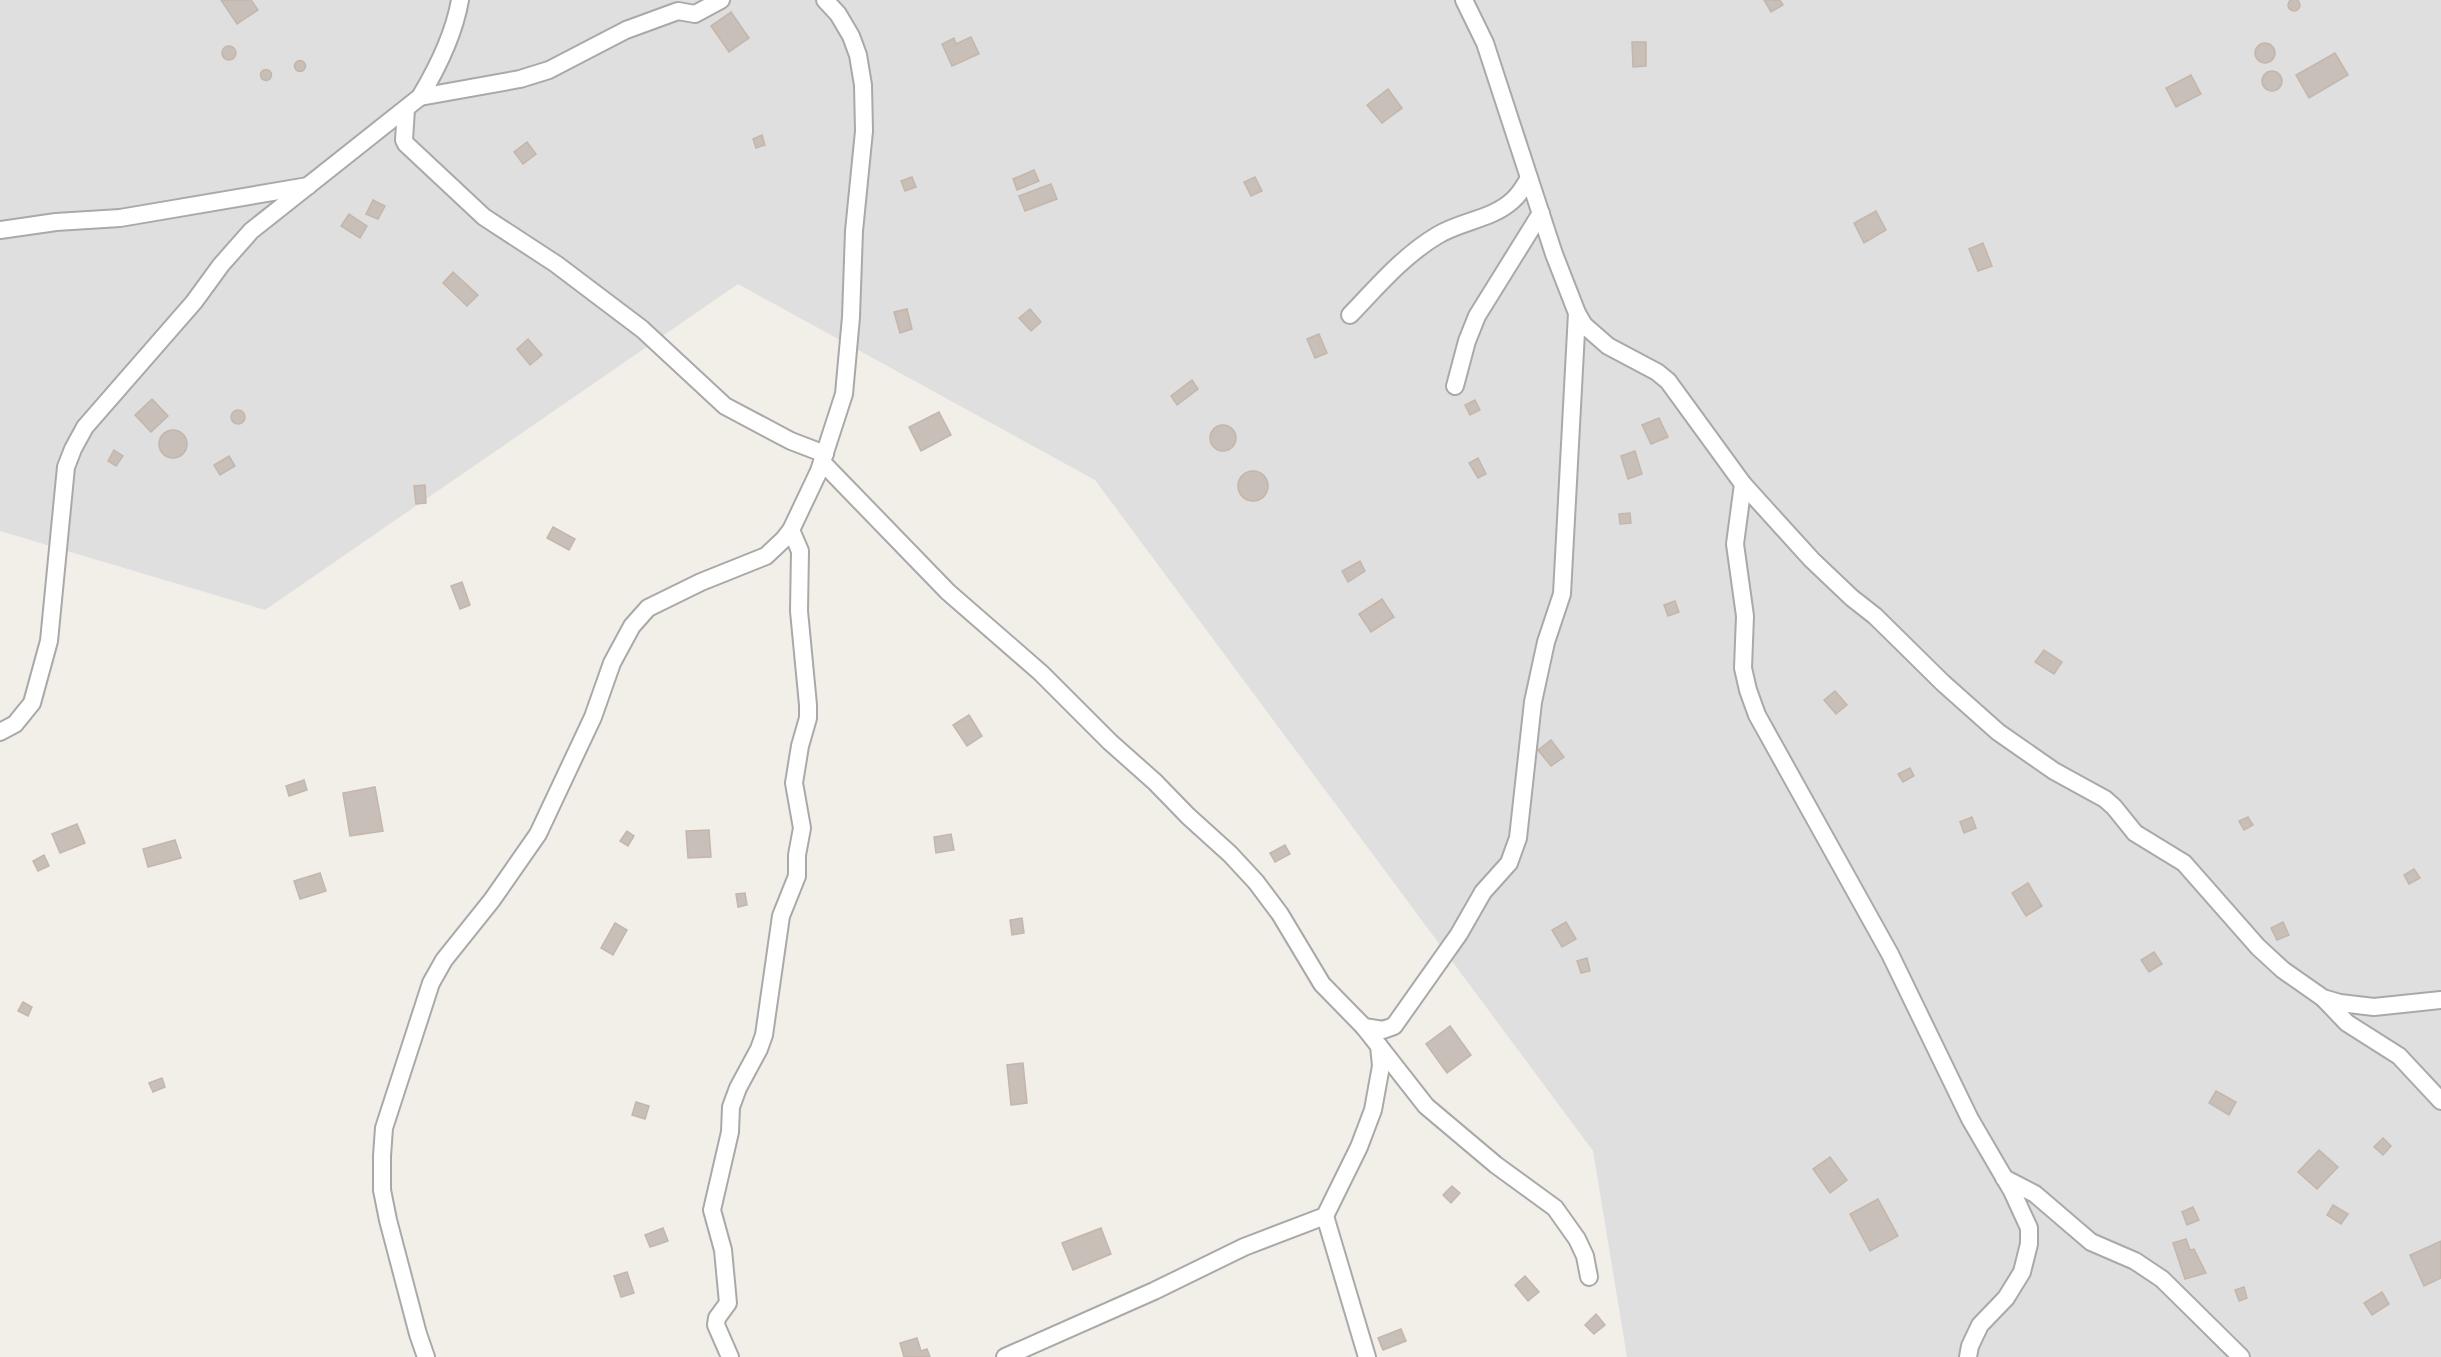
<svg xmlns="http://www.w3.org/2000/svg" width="2441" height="1357" viewBox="0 0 2441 1357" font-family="'Source Sans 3',sans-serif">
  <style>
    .residential { fill: #e0dfdf }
    .building { fill: #c7bfb8; stroke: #c4b6ab; stroke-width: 1.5 }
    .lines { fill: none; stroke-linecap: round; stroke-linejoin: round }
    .minor-casing { stroke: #a9a9a9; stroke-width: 20 }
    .minor { stroke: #fff; stroke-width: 16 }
  </style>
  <rect width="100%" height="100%" fill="#f2efe9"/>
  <polygon class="residential" points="0,0 2441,0 2441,1357 1627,1357 1593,1151 1095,480 738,284 265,610 0,531"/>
  <g class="building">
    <circle cx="2294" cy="5" r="6"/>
    <polygon points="221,0 251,0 258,10 237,24"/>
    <polygon points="1764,0 1780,0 1783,5 1771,12"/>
    <polygon points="731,12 749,38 729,52 711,26"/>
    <polygon points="971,37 979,54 952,66 942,44 954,38 956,44"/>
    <polygon points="1632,42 1646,42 1646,66 1633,67"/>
    <circle cx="2265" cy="53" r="10"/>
    <circle cx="229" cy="53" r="7"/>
    <polygon points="2335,53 2348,75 2309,98 2296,75"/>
    <circle cx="300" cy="66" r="5.5"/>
    <circle cx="266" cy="75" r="5.5"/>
    <circle cx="2272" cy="81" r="10"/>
    <polygon points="2191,75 2201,94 2176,107 2166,88"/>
    <polygon points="1388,89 1402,108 1382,123 1367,105"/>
    <polygon points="762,135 765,145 756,148 753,139"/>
    <polygon points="527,142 536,154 523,164 514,152"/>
    <polygon points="1034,170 1039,181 1017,190 1013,179"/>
    <polygon points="912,177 916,187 905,191 901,181"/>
    <polygon points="1255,177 1262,191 1251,196 1244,182"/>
    <polygon points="1051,184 1057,199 1025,211 1019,196"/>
    <polygon points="373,200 385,206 378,219 366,214"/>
    <polygon points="1876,211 1886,230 1864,243 1854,223"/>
    <polygon points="349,214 367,226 360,238 341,226"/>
    <polygon points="1983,243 1992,266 1978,271 1969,249"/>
    <polygon points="453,272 478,295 467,306 443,283"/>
    <polygon points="907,309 912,329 900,333 894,312"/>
    <polygon points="1030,309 1041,322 1031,331 1019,318"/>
    <polygon points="1319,334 1327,353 1315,358 1307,339"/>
    <polygon points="528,339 542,355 530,365 517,349"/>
    <polygon points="1192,380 1198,389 1177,405 1171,396"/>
    <polygon points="152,399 168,416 151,432 135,415"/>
    <polygon points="1475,400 1480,410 1470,415 1465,405"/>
    <circle cx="238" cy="417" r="7"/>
    <polygon points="939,412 951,435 921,451 909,427"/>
    <polygon points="1659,418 1668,437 1651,444 1642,425"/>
    <circle cx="1223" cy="438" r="13"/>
    <circle cx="173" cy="444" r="14"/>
    <polygon points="114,450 123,456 116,466 108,461"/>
    <polygon points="1635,451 1642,474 1628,479 1621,456"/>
    <polygon points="229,456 235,466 220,475 214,465"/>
    <polygon points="1478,458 1486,474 1478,478 1469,463"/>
    <circle cx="1253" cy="486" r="15"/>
    <polygon points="425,485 426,503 416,504 414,486"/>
    <polygon points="1630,513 1631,523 1620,524 1619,514"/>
    <polygon points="553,527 575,539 569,550 547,538"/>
    <polygon points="1360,561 1365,571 1348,582 1342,571"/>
    <polygon points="462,582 470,605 460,609 451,586"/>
    <polygon points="1382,599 1394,617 1371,632 1359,614"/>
    <polygon points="1675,601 1679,612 1668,616 1664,605"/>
    <polygon points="2044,650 2062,662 2054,674 2035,662"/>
    <polygon points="1835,691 1847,705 1836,714 1824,700"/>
    <polygon points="969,715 982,736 967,746 953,725"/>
    <polygon points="1551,740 1564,757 1551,766 1538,750"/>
    <polygon points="1910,768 1914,776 1903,782 1898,774"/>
    <polygon points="304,780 307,790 289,796 286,786"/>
    <polygon points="375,787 383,831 350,836 343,793"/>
    <polygon points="1972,817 1976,828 1964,833 1960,822"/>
    <polygon points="2248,817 2253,825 2244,830 2239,821"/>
    <polygon points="77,824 85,843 60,853 52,834"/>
    <polygon points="709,830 711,857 688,858 686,831"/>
    <polygon points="627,831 634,836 628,846 620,841"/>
    <polygon points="951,834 954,850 936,853 934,837"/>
    <polygon points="175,840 181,858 148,867 143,849"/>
    <polygon points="1285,845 1290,854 1275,862 1270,853"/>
    <polygon points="44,855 49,866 38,871 33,861"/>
    <polygon points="2414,869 2420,878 2409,884 2404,875"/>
    <polygon points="320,873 326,891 300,899 294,881"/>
    <polygon points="2028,883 2042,906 2026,916 2012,893"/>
    <polygon points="745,893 747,905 738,907 736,894"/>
    <polygon points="1022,918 1024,933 1012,935 1010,920"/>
    <polygon points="1566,922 1576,939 1562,947 1552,930"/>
    <polygon points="2283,922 2289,935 2277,940 2271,928"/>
    <polygon points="615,923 627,930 613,955 601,948"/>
    <polygon points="2154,952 2162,964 2149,972 2141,960"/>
    <polygon points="1587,958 1590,971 1581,973 1577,961"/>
    <polygon points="23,1002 32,1007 28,1016 18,1011"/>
    <polygon points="1450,1026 1471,1055 1447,1073 1426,1044"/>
    <polygon points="1023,1063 1027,1103 1011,1105 1007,1065"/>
    <polygon points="162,1078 165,1087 153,1092 149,1083"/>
    <polygon points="2216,1091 2236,1102 2229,1115 2209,1103"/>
    <polygon points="636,1102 649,1106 645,1119 632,1115"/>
    <polygon points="2383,1138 2391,1146 2383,1155 2374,1147"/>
    <polygon points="2319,1150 2338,1167 2317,1189 2298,1172"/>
    <polygon points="1830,1157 1847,1180 1830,1193 1813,1169"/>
    <polygon points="1452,1186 1460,1193 1451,1203 1443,1195"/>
    <polygon points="1878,1199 1898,1236 1870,1251 1850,1214"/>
    <polygon points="2333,1205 2348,1214 2341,1224 2327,1215"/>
    <polygon points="2193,1207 2199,1220 2187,1225 2182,1212"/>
    <polygon points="663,1228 668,1241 650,1247 645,1235"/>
    <polygon points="1101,1228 1111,1254 1073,1270 1062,1243"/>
    <polygon points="2186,1239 2190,1250 2194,1249 2206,1273 2185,1279 2173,1243"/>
    <polygon points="2441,1241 2441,1278 2424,1286 2410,1255"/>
    <polygon points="627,1272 634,1293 621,1297 614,1276"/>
    <polygon points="1525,1276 1539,1292 1528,1301 1515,1285"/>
    <polygon points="2244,1287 2247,1298 2239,1301 2235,1290"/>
    <polygon points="2382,1292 2389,1304 2372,1315 2364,1303"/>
    <polygon points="1596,1314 1605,1325 1594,1334 1585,1325"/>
    <polygon points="1401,1329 1406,1341 1383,1350 1378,1338"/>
    <polygon points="917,1338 921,1351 927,1349 930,1357 904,1357 900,1343"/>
  </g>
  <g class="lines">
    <defs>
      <g id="minor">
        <polyline points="1464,0 1485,43 1554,254 1577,313 1584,325 1608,346 1657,372 1668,381 1743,484 1735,544 1745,616 1743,668 1748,690 1757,715 1890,954 1970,1119 2012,1191 2029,1228 2029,1244 2022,1272 2006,1298 1980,1325 1970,1346 1968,1357"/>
        <polyline points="420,97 520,79 549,70 626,30 678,11 695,14 721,0"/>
        <polyline points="406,109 404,140 406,144 484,217 556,264 642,329 725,406 791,441 825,454"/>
        <polyline points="0,230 56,222 120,218 308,186"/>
        <path d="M 1350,315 C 1378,286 1404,255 1438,235 C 1461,221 1493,219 1513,200 C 1520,194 1525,185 1529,178"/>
        <polyline points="1455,386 1467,341 1477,316 1541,213"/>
        <polyline points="822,462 948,592 1041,673 1110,742 1155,782 1188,816 1230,854 1256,882 1280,914 1322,984 1364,1027 1379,1046 1381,1066 1373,1110 1359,1147 1325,1216 1244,1247 1154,1291 1005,1357"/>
        <polyline points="1743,484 1812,560 1852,598 1875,616 1943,683 1998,732 2054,771 2105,799 2114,807 2135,833 2184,863 2258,947 2283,970 2323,998 2340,1003 2374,1007 2441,1000"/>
        <path d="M 0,732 L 15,724 L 32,703 L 49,641 L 66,467 L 73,449 L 85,427 L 194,302 L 221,265 L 251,231 L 420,97 C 438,67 454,35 460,0"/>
        <polyline points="2324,999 2347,1023 2399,1056 2441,1101"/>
        <polyline points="1364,1027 1383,1030 1394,1026 1459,934 1483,892 1509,863 1518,838 1533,702 1546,642 1562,594 1577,313"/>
        <polyline points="1379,1046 1426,1106 1496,1165 1555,1208 1577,1239 1585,1256 1589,1277"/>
        <polyline points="2004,1178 2035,1194 2091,1242 2135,1261 2162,1279 2241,1357"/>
        <polyline points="1325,1216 1367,1357"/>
        <polyline points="426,1357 418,1334 388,1220 382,1190 382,1156 384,1128 431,983 444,960 492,900 538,834 593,717 612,663 632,626 648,608 701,582 766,556 784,539 791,530 819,471 844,394 851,317 854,231 864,131 863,85 858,55 851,36 838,14 825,0"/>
        <polyline points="730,1357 716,1325 717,1318 728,1303 723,1250 712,1210 730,1132 731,1107 738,1088 759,1049 764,1035 781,916 797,876 797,855 802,828 794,783 800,746 808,718 808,705 799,611 800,551 791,530"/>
      </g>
    </defs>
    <use href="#minor" class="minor-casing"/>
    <use href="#minor" class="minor"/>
  </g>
</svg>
